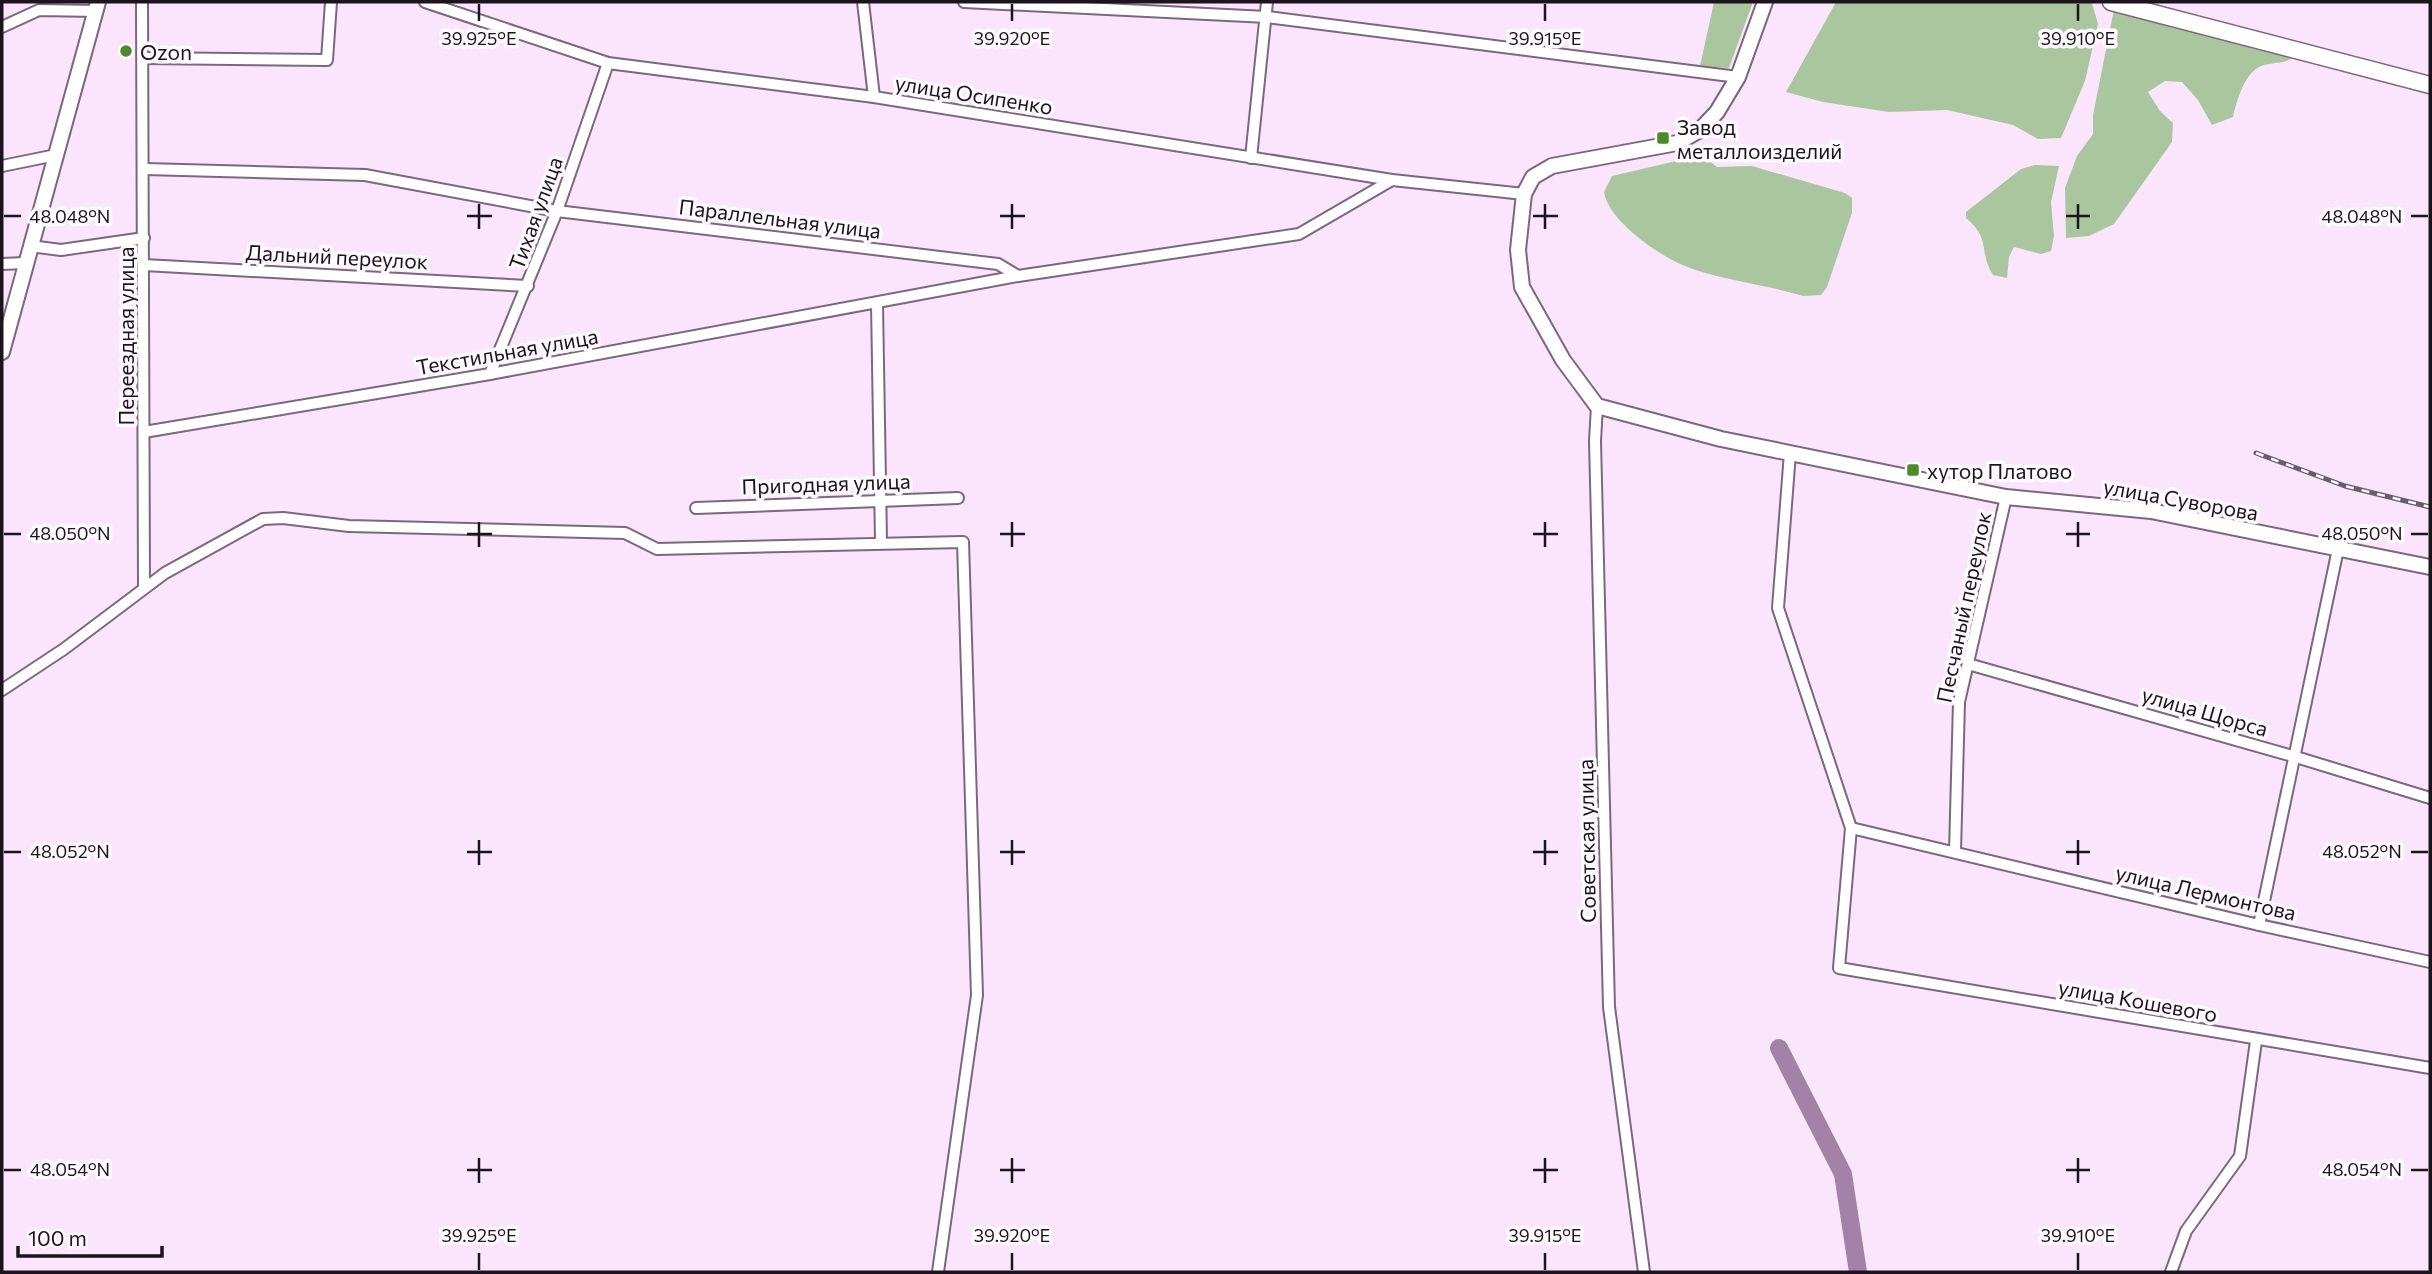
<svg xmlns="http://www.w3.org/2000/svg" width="2432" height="1274" viewBox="0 0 2432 1274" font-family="Commissioner,sans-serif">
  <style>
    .green { fill: #aac69f }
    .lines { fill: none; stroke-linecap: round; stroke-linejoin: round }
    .river { stroke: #a382a7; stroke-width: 18 }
    .minor-casing { stroke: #7b687d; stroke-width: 14 }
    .tertiary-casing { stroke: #7b687d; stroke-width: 18 }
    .secondary-casing { stroke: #7b687d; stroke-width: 19 }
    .minor { stroke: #fff; stroke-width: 10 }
    .tertiary { stroke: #fff; stroke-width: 14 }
    .secondary { stroke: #fff; stroke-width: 16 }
    .rail-casing { stroke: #695d6a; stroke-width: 5 }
    .rail { stroke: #fdf9fe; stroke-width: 2.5; stroke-dasharray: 8; stroke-linecap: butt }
    .ticks { fill: none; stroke: #1b141c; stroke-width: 2.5 }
    .poi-dot { fill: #4b8b2c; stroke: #fdf9fe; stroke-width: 2.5 }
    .labels { text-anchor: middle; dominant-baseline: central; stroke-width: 7; stroke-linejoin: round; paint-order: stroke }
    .poi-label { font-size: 21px; fill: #1b141c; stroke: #fdf9fe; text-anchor: start }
    .street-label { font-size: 21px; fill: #1b141c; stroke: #fdf9fe }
    .ticks-label { font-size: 18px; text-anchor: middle; fill: #1b141c; stroke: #fdf9fe; stroke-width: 7; stroke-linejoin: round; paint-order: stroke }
  </style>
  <rect width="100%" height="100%" fill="#fbe5fd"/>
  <g class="green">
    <polygon points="1714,2 1753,2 1729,68 1700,66"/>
    <polygon points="1836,2 2092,3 2098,24 2085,81 2061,138 2038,139 2013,125 1947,110 1889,112 1823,102 1786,92"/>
    <path d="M 2114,9 L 2296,56 C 2284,64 2278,62 2264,65 C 2245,70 2237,100 2233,117 L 2212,125 L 2198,100 L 2182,82 L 2165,81 L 2148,92 L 2160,111 L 2173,123 L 2172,142 L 2114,224 L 2089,236 L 2066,238 L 2065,188 L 2077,156 L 2093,134 L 2093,115 Z"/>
    <path d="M 1702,155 L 1717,167 L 1752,166 L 1845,193 L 1852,198 L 1852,213 L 1827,287 L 1821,295 L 1803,296 C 1765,284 1710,279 1676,262 C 1652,250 1608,219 1604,192 L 1612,176 Z"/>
    <path d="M 2035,165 L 2059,166 L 2051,202 L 2054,236 L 2051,251 L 2041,254 L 2014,247 L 2009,257 L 2007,278 L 1993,275 C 1978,251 1992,240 1966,218 L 1966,212 L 2021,169 Z"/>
  </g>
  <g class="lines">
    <polyline class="river" points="1779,1048 1843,1174 1858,1272"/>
    <defs>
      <g id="minor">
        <polyline points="142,2 144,587"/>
        <polyline points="425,2 608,63 874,97 1392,180 1524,194"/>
        <polyline points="863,2 874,97"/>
        <polyline points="964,2 1267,17 1738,77"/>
        <polyline points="2,27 39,10 97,11"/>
        <polyline points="143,58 327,60 331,2"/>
        <polyline points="1251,158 1267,2"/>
        <polyline points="2,166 56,155"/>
        <polyline points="145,169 365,175 557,211 998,264 1018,276"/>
        <polyline points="30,246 61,250 144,238"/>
        <polyline points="2,264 25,263"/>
        <polyline points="144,265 528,286"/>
        <polyline points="877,304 881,541"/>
        <polyline points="490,374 557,211 608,63"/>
        <polyline points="1597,406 1595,441 1609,1007 1644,1272"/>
        <polyline points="144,432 490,374 1018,276 1299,234 1392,180"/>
        <polyline points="1790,453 1778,608 1851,828 1839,968 2430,1068"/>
        <polyline points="696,508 958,498"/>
        <polyline points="1968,664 2296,757 2430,798"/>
        <polyline points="2,690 64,649 165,573 263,519 283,518 349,526 625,533 657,549 963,542 977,995 938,1272"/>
        <polyline points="1851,828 2259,925 2430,962"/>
        <polyline points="1955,852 1959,702 2006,497"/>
        <polyline points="2259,925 2338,549"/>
        <polyline points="2171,1272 2186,1231 2240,1156 2256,1041"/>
      </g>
      <g id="tertiary">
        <polyline points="1765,2 1738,77 1717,112 1700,130 1677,143 1552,166 1533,177 1524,194 1518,250 1522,287 1563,360 1597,406 1721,439 2006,497 2151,511 2430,567"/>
        <polyline points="2,352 98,2"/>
      </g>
      <polyline id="secondary" points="2111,2 2430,85"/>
    </defs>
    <use href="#minor" class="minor-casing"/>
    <use href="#tertiary" class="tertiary-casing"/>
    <use href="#secondary" class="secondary-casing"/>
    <use href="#minor" class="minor"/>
    <use href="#tertiary" class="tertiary"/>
    <use href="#secondary" class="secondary"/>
    <defs>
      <polyline id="rail" points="2256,453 2345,486 2430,507"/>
    </defs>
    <use href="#rail" class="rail-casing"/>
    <use href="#rail" class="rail"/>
  </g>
  <path class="ticks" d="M 479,4 L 479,21M 1012,4 L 1012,21M 1545,4 L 1545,21M 2078,4 L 2078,21M 479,204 L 479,229M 1012,204 L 1012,229M 1545,204 L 1545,229M 2078,204 L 2078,229M 4,216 L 21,216M 467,216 L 492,216M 1000,216 L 1025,216M 1533,216 L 1558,216M 2066,216 L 2090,216M 2411,216 L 2428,216M 479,522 L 479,547M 1012,522 L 1012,547M 1545,522 L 1545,547M 2078,522 L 2078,547M 4,534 L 21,534M 467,534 L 492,534M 1000,534 L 1025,534M 1533,534 L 1558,534M 2066,534 L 2090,534M 2411,534 L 2428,534M 479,840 L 479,865M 1012,840 L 1012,865M 1545,840 L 1545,865M 2078,840 L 2078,865M 4,852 L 21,852M 467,852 L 492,852M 1000,852 L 1025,852M 1533,852 L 1558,852M 2066,852 L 2090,852M 2411,852 L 2428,852M 479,1158 L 479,1183M 1012,1158 L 1012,1183M 1545,1158 L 1545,1183M 2078,1158 L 2078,1183M 4,1170 L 21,1170M 467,1170 L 492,1170M 1000,1170 L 1025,1170M 1533,1170 L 1558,1170M 2066,1170 L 2090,1170M 2411,1170 L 2428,1170M 479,1253 L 479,1270M 1012,1253 L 1012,1270M 1545,1253 L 1545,1270M 2078,1253 L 2078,1270"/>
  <g class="poi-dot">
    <circle cx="126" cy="51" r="7"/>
    <rect x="1656" y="131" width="14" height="14" rx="3.5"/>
    <rect x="1906" y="463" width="14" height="14" rx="3.5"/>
  </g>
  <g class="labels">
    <g class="poi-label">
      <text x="140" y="51">Ozon</text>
      <text x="1677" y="126">Завод<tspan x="1677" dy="24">металлоизделий</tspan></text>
      <text x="1927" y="470">хутор Платово</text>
    </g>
    <g class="street-label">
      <text transform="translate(974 94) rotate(9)">улица Осипенко</text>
      <text transform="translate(535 213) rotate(-70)">Тихая улица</text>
      <text transform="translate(780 218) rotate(7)">Параллельная улица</text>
      <text transform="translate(337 256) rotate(3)">Дальний переулок</text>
      <text transform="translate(125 336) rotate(-90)">Переездная улица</text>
      <text transform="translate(507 351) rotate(-10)">Текстильная улица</text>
      <text transform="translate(826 483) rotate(-2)">Пригодная улица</text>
      <text transform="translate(2181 499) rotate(10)">улица Суворова</text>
      <text transform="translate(1963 607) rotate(-78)">Песчаный переулок</text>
      <text transform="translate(2205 711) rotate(16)">улица Щорса</text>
      <text transform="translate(1586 841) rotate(-91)">Советская улица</text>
      <text transform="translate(2206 892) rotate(13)">улица Лермонтова</text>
      <text transform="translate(2138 1000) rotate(10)">улица Кошевого</text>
    </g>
  </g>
  <g class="ticks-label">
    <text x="479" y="45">39.925°E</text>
    <text x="1012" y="45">39.920°E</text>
    <text x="1545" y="45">39.915°E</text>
    <text x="2078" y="45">39.910°E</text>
    <text x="2362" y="223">48.048°N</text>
    <text x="70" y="223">48.048°N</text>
    <text x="2362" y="540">48.050°N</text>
    <text x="70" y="540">48.050°N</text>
    <text x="2362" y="858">48.052°N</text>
    <text x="70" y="858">48.052°N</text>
    <text x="2362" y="1176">48.054°N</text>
    <text x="70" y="1176">48.054°N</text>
    <text x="479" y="1242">39.925°E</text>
    <text x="1012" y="1242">39.920°E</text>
    <text x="1545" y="1242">39.915°E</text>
    <text x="2078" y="1242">39.910°E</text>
  </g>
  <rect width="2432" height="1274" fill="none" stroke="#1b141c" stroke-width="7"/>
  <path d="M18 1246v10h144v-10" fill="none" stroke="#1b141c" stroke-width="3.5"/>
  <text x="28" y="1246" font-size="21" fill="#1b141c" stroke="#fdf9fe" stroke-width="5" paint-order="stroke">100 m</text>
</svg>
